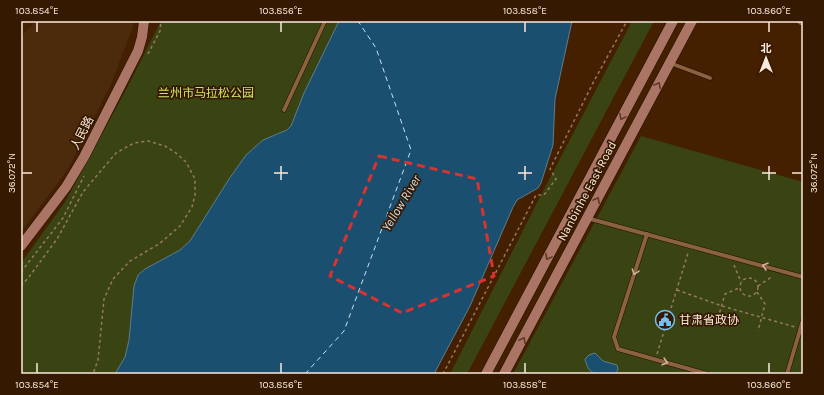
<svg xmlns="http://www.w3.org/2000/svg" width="824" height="395" viewBox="0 0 824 395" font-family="Karla,'Noto Sans SC',sans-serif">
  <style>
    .built { fill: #4c2b0c }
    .green { fill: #3a4413 }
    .water { fill: #1a4f6f; stroke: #5e7d8f }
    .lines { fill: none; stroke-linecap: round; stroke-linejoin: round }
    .ferry { stroke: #cbe1f0; stroke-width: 1; stroke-dasharray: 5 4; stroke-linecap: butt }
    .lane-casing { stroke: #210e01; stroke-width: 5 }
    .street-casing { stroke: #210e01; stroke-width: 9 }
    .secondary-casing { stroke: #210e01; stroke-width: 11 }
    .path { stroke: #967961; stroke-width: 1.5; stroke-dasharray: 3 3; stroke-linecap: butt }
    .lane { stroke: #8b6240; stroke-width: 4 }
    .street { stroke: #8b6240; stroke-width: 8 }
    .secondary { stroke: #aa7565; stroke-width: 10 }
    .oneway { stroke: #5e3924 }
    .oneway2 { stroke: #cfb39d }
    .marked { fill: none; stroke: #d83231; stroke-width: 3; stroke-dasharray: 8 5; stroke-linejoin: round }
    .ticks { fill: none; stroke: #fce9db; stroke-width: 1.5 }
    .labels { text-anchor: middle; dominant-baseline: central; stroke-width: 3.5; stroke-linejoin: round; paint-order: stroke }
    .park-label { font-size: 12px; fill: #cde765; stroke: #351901 }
    .street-label { font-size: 12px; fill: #fce9db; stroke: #351901 }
    .poi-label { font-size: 12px; fill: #fce9db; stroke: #351901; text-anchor: start }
    .water-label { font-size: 13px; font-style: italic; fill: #cbe1f0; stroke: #351901 }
    .neatline { fill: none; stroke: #fce9db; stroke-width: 1.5 }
    .ticks-label { font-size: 10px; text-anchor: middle; fill: #fce9db }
  </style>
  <rect width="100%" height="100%" fill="#442000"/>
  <polygon class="built" points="37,21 135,21 111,84 68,169 21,232 21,36"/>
  <g class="green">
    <polygon points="161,21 339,21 304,93 291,126 287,130 263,140 246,155 229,179 190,241 180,250 145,269 138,275 134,286 129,340 125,357 115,374 21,374 21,263 65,202 127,88"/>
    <polygon points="632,21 654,21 467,374 450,374 540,197"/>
    <polygon points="641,136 803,182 803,374 513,374"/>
  </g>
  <g class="water">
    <polygon points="339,21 572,21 555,99 553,145 541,183 538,188 517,200 513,207 470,306 434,374 115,374 125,357 129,340 134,286 138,275 145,269 180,250 190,241 229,179 246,155 263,140 287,130 291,126 304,93"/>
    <path d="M 595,353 L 603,361 L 617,365 L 618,370 L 615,374 C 599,374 589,378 585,359 L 589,355 Z"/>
  </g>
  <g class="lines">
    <polyline class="ferry" points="305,374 344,331 411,150 376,48 358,21"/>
    <defs>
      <g id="lane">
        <polyline points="670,63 710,78"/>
        <polyline points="284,110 325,21"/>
        <polyline points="587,218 803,277"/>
        <polyline points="647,234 614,337 618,349 707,374"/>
        <polyline points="787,374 803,320"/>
      </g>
      <polyline id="street" points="801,21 803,22"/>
      <g id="secondary">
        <polyline points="21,246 66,187 84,157 138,51 142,37 144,21"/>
        <polyline points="486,374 673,21"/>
        <polyline points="504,374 692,21"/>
      </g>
    </defs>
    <use href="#lane" class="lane-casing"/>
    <use href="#street" class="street-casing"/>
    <use href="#secondary" class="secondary-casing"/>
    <g class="path">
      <polyline points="148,54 160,31 161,21"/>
      <polyline points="734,265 741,282"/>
      <polyline points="21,272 63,218 84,176"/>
      <circle cx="749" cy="287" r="9"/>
      <polyline points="21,286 29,277 57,239 83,192 116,153 134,143 148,141 165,146 176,153 186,162 195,179 195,195 192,207 180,226 159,244 130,261 113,279 104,299 98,360 93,374"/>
      <polyline points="758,286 773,276"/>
      <polyline points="677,290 722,306 795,327"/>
      <polyline points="757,292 765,304 758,331"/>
      <polyline points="718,318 725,294 739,288"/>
      <polyline points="657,354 688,253"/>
      <polyline points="443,374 536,195 544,195 556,179 550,169 594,81 627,21"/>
    </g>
    <use href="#lane" class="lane"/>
    <use href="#street" class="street"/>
    <use href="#secondary" class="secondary"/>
  </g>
  <defs><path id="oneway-chevron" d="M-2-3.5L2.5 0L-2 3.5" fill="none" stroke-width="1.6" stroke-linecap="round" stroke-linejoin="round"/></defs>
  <g class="oneway">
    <use href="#oneway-chevron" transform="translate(658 85) rotate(-62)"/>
    <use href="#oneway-chevron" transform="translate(622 117) rotate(118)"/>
    <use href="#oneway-chevron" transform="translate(597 200) rotate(-62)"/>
    <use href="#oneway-chevron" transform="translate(548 257) rotate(118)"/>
    <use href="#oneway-chevron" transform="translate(523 340) rotate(-62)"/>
  </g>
  <g class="oneway2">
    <use href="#oneway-chevron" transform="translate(765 266) rotate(-164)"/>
    <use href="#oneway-chevron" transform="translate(635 272) rotate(108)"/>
    <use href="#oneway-chevron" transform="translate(665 362) rotate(16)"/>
  </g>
  <path class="marked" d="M 379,156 L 477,179 L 494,276 L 402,313 L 330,276 Z"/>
  <path class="ticks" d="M 37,22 L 37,32M 281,22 L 281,32M 525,22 L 525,32M 769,22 L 769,32M 281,166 L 281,180M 525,166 L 525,180M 769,166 L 769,180M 22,173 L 32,173M 274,173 L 288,173M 518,173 L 532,173M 762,173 L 776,173M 792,173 L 802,173M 37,363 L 37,373M 281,363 L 281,373M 525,363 L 525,373M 769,363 L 769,373"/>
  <defs>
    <symbol id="civic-ring" viewBox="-11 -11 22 22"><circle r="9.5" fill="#351901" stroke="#72c1f5" stroke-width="1.5"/><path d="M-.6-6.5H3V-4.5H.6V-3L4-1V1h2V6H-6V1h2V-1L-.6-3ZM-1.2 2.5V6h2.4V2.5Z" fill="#72c1f5"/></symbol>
  </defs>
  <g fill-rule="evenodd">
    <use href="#civic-ring" x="654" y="309" width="22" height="22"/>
  </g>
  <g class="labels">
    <g class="park-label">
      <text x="206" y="93">兰州市马拉松公园</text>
    </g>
    <g class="street-label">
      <text transform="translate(82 133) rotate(-63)">人民路</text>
      <text transform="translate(587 191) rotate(-62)">Nanbinhe East Road</text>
    </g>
    <g class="poi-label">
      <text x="679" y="320">甘肃省政协</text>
    </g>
    <g class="water-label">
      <text transform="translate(401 203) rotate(-59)">Yellow River</text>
    </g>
  </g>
  <rect width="824" height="395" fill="none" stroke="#351901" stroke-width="44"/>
  <g transform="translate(766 58)" stroke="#351901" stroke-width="3" paint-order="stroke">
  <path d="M0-3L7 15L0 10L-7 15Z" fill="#fce9db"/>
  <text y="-6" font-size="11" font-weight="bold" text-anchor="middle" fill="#fce9db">北</text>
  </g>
  <rect x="22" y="22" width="780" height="351" class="neatline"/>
  <g class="ticks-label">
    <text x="37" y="14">103.854°E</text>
    <text x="281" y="14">103.856°E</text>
    <text x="525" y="14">103.858°E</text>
    <text x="769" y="14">103.860°E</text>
    <text transform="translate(11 173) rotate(-90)" y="4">36.072°N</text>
    <text transform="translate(813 173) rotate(-90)" y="4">36.072°N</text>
    <text x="37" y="388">103.854°E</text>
    <text x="281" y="388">103.856°E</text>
    <text x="525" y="388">103.858°E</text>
    <text x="769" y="388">103.860°E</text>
  </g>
</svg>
